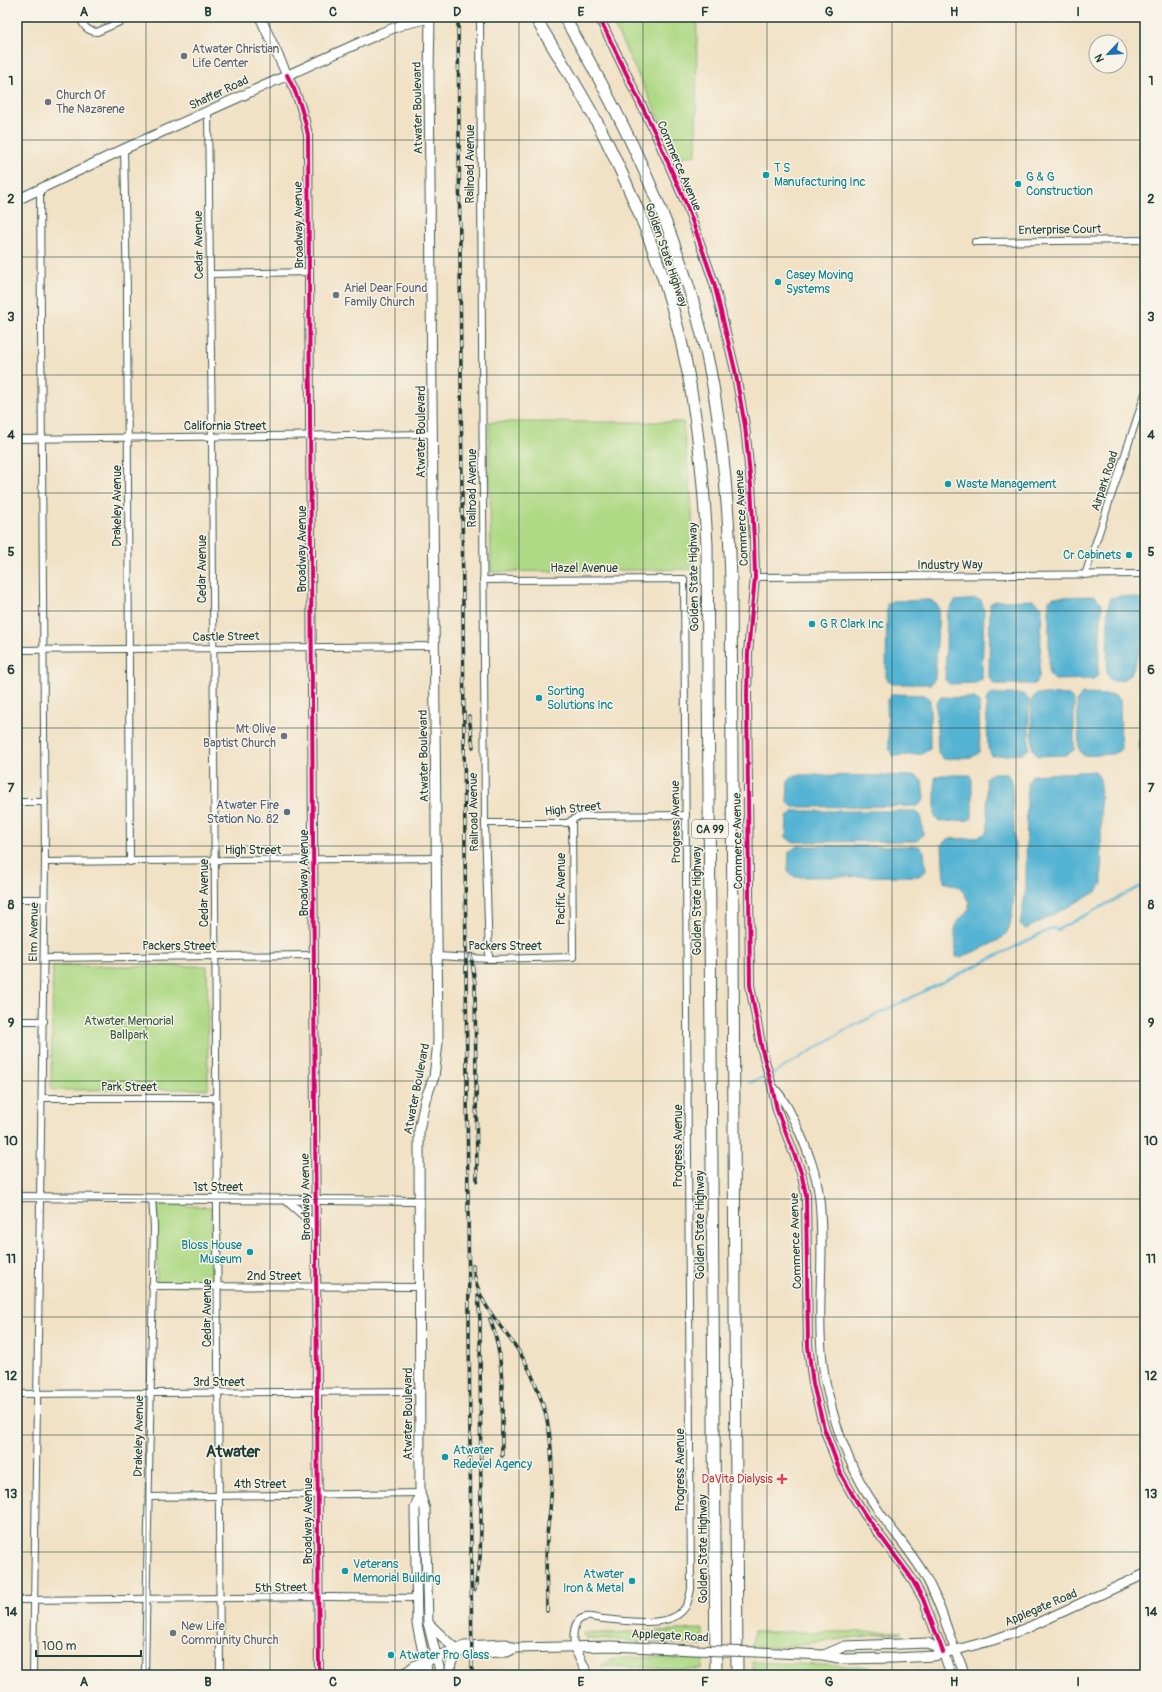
<svg xmlns="http://www.w3.org/2000/svg" width="1162" height="1692" viewBox="0 0 1162 1692" font-family="Pangolin,sans-serif">
  <style>
    .green { fill: #aed985; stroke: #668b5c }
    .water { fill: #55b3d3; stroke: #3a7884 }
    .lines { fill: none; stroke-linecap: round; stroke-linejoin: round }
    .stream { stroke: #55b3d3; stroke-width: 2 }
    .minor-casing { stroke: #3e564a; stroke-width: 8 }
    .tertiary-casing { stroke: #3e564a; stroke-width: 10 }
    .secondary-casing { stroke: #3e564a; stroke-width: 11 }
    .motorway-casing { stroke: #3e564a; stroke-width: 13 }
    .minor { stroke: #fff; stroke-width: 6 }
    .tertiary { stroke: #fff; stroke-width: 8 }
    .secondary { stroke: #fff; stroke-width: 9 }
    .motorway { stroke: #fff; stroke-width: 11 }
    .rail-casing { stroke: #1f3d34; stroke-width: 3.5 }
    .rail { stroke: #f7f3e8; stroke-width: 2; stroke-dasharray: 6; stroke-linecap: butt }
    .secondary-bridge-casing { stroke: #3e564a; stroke-width: 11; stroke-linecap: butt }
    .secondary-bridge { stroke: #fff; stroke-width: 9 }
    .cycleway-casing { stroke: #f7f3e8; stroke-width: 6 }
    .cycleway { stroke: #d6006c; stroke-width: 4 }
    .grid { fill: none; stroke: #1f3d34; stroke-width: 1; stroke-opacity: 0.55 }
    .worship-dot { fill: #6b7280; stroke: #f7f3e8; stroke-width: 1.5 }
    .culture-dot { fill: #0f9aa8; stroke: #f7f3e8; stroke-width: 1.5 }
    .service-dot { fill: #5c6f8a; stroke: #f7f3e8; stroke-width: 1.5 }
    .health-dot { fill: #e0444e; stroke: #f7f3e8; stroke-width: 1.5 }
    .labels { text-anchor: middle; dominant-baseline: central; stroke-width: 3; stroke-linejoin: round; paint-order: stroke }
    .shield { fill: #f7f3e8; stroke: #60746a; stroke-width: 1 }
    .shield-label { font-size: 11px; font-weight: bold; fill: #1f3d34 }
    .worship-label { font-size: 12px; fill: #5b616d; stroke: #f7f3e8; text-anchor: start }
    .street-label { font-size: 12px; fill: #1f3d34; stroke: #f7f3e8 }
    .culture-label { font-size: 12px; fill: #0d838f; stroke: #f7f3e8; text-anchor: start }
    .service-label { font-size: 12px; fill: #4e5e75; stroke: #f7f3e8; text-anchor: end }
    .park-label { font-size: 12px; fill: #3c5c44; stroke: #f7f3e8 }
    .health-label { font-size: 12px; fill: #be3a42; stroke: #f7f3e8; text-anchor: end }
    .district-label { font-size: 16px; font-weight: bold; fill: #1f3d34; stroke: #f7f3e8 }
    .neatline { fill: none; stroke: #1f3d34; stroke-width: 1.5 }
    .grid-label { font-size: 13px; text-anchor: middle; font-weight: bold; fill: #1f3d34 }
  </style>
  <rect width="100%" height="100%" fill="#f7f3e8"/>
  <filter id="ink" filterUnits="userSpaceOnUse"><feTurbulence type="fractalNoise" baseFrequency=".025" numOctaves="2"/><feDisplacementMap in="SourceGraphic" scale="8" xChannelSelector="R" yChannelSelector="G"/><feConvolveMatrix kernelMatrix="1 2 1 2 8 2 1 2 1" color-interpolation-filters="sRGB"/></filter>
  <filter id="wash" filterUnits="userSpaceOnUse"><feTurbulence type="fractalNoise" baseFrequency=".012" numOctaves="4" result="noise"/><feDisplacementMap in="SourceGraphic" scale="16" xChannelSelector="R" yChannelSelector="G"/><feGaussianBlur stdDeviation="0.9" result="paint"/><feColorMatrix in="noise" values="0 0 0 0 0 0 0 0 0 0 0 0 0 0 0 0 0 1.4 0 .05"/><feComposite in="paint" operator="in"/></filter>
  <g filter="url(#wash)">
    <rect width="100%" height="100%" fill="#f1e1c5"/>
    <g class="green">
      <polygon points="610,17 697,17 696,155 678,157"/>
      <polygon points="489,422 683,422 691,495 695,569 491,572"/>
      <polygon points="53,966 207,966 208,1089 51,1090"/>
      <polygon points="157,1204 211,1207 214,1286 157,1284"/>
      <polygon points="703,1629 703,1646 672,1643 588,1639 584,1636 583,1634"/>
      <polygon points="754,1632 902,1632 775,1647 752,1647"/>
      <path d="M 638,1657 L 703,1659 L 702,1670 L 601,1666 C 612,1657 624,1658 638,1657 Z"/>
      <polygon points="752,1662 869,1667 874,1673 754,1673"/>
    </g>
    <g class="water">
      <polygon points="1094,596 1102,603 1098,674 1094,679 1054,680 1049,673 1049,600 1054,597"/>
      <polygon points="1120,596 1145,599 1145,637 1131,674 1122,680 1112,681 1107,674 1108,607 1111,598"/>
      <polygon points="976,599 981,600 984,610 982,679 976,683 949,684 945,680 947,614 955,601"/>
      <polygon points="931,600 939,607 935,678 931,684 891,684 886,677 887,604 892,601"/>
      <polygon points="1034,600 1042,607 1039,678 1034,684 994,684 989,677 990,604 995,601"/>
      <polygon points="892,694 925,695 930,700 930,749 922,754 893,756 889,749 887,700"/>
      <polygon points="991,694 1024,694 1029,699 1029,749 1021,754 992,756 988,748 986,700"/>
      <polygon points="1036,694 1069,695 1074,700 1074,750 1066,755 1037,756 1033,749 1031,701"/>
      <polygon points="1082,694 1115,695 1120,700 1121,750 1112,754 1084,756 1079,749 1077,701"/>
      <polygon points="941,697 975,698 979,703 980,752 972,757 943,759 938,752 936,703"/>
      <polygon points="1145,723 1145,750 1140,750 1138,744"/>
      <polygon points="1095,771 1100,779 1102,884 1096,892 1026,929 1020,925 1026,889 1027,785 1032,775"/>
      <path d="M 993,773 L 1006,773 L 1012,781 C 1013,809 1021,917 1005,935 C 999,942 971,953 961,957 L 956,957 L 955,925 L 969,909 L 969,902 L 960,887 L 944,882 L 942,844 L 947,839 C 960,838 980,841 988,830 L 986,777 Z"/>
      <polygon points="795,775 917,776 922,781 924,800 918,806 793,807 787,802 788,781"/>
      <polygon points="941,775 970,775 972,780 972,818 968,820 939,822 935,817 935,778"/>
      <polygon points="794,811 916,811 921,816 923,835 916,841 792,842 786,837 787,817"/>
      <polygon points="797,846 919,846 924,851 926,871 919,876 795,877 788,872 789,852"/>
    </g>
    <g class="lines">
      <g class="stream">
        <polyline points="771,1075 849,1028 1053,928 1057,930 1145,884"/>
        <polyline points="749,1083 767,1076"/>
      </g>
    </g>
  </g>
  <g filter="url(#ink)">
    <g class="lines">
      <defs>
        <g id="minor">
          <path d="M 80,17 C 83,26 87,31 97,32 L 131,17"/>
          <polyline points="480,17 485,823 489,959"/>
          <polyline points="208,111 212,437 220,1675"/>
          <polyline points="124,149 127,291 130,862"/>
          <polyline points="975,242 1145,240"/>
          <polyline points="211,274 310,272"/>
          <polyline points="17,439 433,434"/>
          <polyline points="1085,575 1145,394"/>
          <polyline points="755,577 1145,574"/>
          <path d="M 483,580 L 684,579 L 691,1589 C 689,1598 688,1607 680,1613 C 665,1627 623,1621 604,1619 C 599,1619 591,1616 586,1617 C 572,1619 573,1636 574,1646"/>
          <polyline points="17,650 434,646"/>
          <polyline points="17,802 45,802"/>
          <polyline points="485,823 567,823 579,816 686,815"/>
          <polyline points="45,862 437,858"/>
          <polyline points="17,899 45,899"/>
          <polyline points="438,956 489,959 573,957 572,820"/>
          <polyline points="44,958 314,955"/>
          <polyline points="17,1021 44,1021"/>
          <polyline points="43,1098 216,1098"/>
          <polyline points="152,1286 420,1287"/>
          <polyline points="17,1394 420,1391"/>
          <polyline points="149,1497 420,1493"/>
          <polyline points="17,1600 328,1597 416,1598"/>
          <polyline points="33,1675 45,862 40,189"/>
          <polyline points="145,1675 154,1227 152,1198"/>
        </g>
        <g id="tertiary">
          <polyline points="599,17 656,135 687,206 714,283 735,370 745,426 751,486 754,540 755,577 748,653 747,695 750,985 762,1050 772,1086 777,1110 801,1172 806,1195 808,1346 813,1384 824,1428 841,1474 852,1494 865,1515 910,1576 923,1599 943,1652"/>
          <path d="M 287,75 C 298,95 304,113 308,135 L 319,1675"/>
          <path d="M 773,1087 C 785,1100 791,1114 799,1131 C 808,1152 816,1172 819,1195 C 827,1260 812,1328 828,1393 C 837,1433 852,1473 876,1507 C 891,1530 910,1550 924,1574 C 938,1598 946,1625 955,1650"/>
          <polyline points="17,1197 419,1201"/>
          <polyline points="285,1199 309,1220 316,1229"/>
        </g>
        <g id="secondary">
          <polyline points="260,17 287,75"/>
          <polyline points="430,17 429,73 438,1043 434,1077 425,1100 419,1131 420,1493 425,1509 428,1623 441,1675"/>
          <polyline points="17,200 124,149 381,33 404,24 430,18"/>
          <polyline points="420,1493 415,1508 417,1624 428,1675"/>
          <polyline points="428,1623 450,1644 465,1653 507,1652 515,1648 612,1646 693,1650"/>
          <polyline points="574,1646 588,1675"/>
          <polyline points="955,1650 965,1675"/>
          <polyline points="757,1652 823,1655 844,1659 894,1658 934,1656 993,1640 1027,1628 1145,1574"/>
          <polyline points="943,1652 951,1675"/>
          <polyline points="824,1655 845,1646 928,1643 943,1652"/>
          <polyline points="403,1675 414,1666 464,1646 506,1644 515,1648"/>
          <polyline points="417,1675 426,1663"/>
          <polyline points="449,1675 451,1663 458,1649"/>
        </g>
        <g id="motorway">
          <path d="M 535,17 C 560,60 588,101 609,146 C 643,216 672,291 687,368 C 698,426 704,485 707,545 L 716,1675"/>
          <path d="M 564,17 C 631,130 690,256 713,386 C 724,450 729,514 731,579 L 737,1675"/>
        </g>
      </defs>
      <use href="#minor" class="minor-casing"/>
      <use href="#tertiary" class="tertiary-casing"/>
      <use href="#secondary" class="secondary-casing"/>
      <use href="#motorway" class="motorway-casing"/>
      <use href="#minor" class="minor"/>
      <use href="#tertiary" class="tertiary"/>
      <use href="#secondary" class="secondary"/>
      <use href="#motorway" class="motorway"/>
      <defs>
        <g id="rail">
          <polyline points="458,17 472,1675"/>
          <polyline points="469,716 473,747"/>
          <polyline points="471,954 475,984 477,1181"/>
          <path d="M 473,1265 C 475,1300 499,1323 518,1350 C 529,1366 537,1386 543,1405 C 553,1436 553,1478 550,1511 C 549,1520 547,1529 547,1538 C 545,1562 547,1587 547,1611"/>
          <path d="M 490,1319 C 507,1362 501,1411 502,1456"/>
          <polyline points="475,1590 480,1558 481,1528 480,1320 478,1295"/>
        </g>
      </defs>
      <use href="#rail" class="rail-casing"/>
      <use href="#rail" class="rail"/>
      <defs>
        <polyline id="secondary-bridge" points="693,1650 757,1652"/>
      </defs>
      <use href="#secondary-bridge" class="secondary-bridge-casing"/>
      <use href="#secondary-bridge" class="secondary-bridge"/>
      <defs>
        <g id="cycleway">
          <polyline points="599,17 656,135 687,206 714,283 735,370 745,426 751,486 754,540 755,577 748,653 747,695 750,985 762,1050 772,1086 777,1110 801,1172 806,1195 808,1346 813,1384 824,1428 841,1474 852,1494 865,1515 910,1576 923,1599 943,1652"/>
          <path d="M 287,75 C 298,95 304,113 308,135 L 319,1675"/>
        </g>
      </defs>
      <use href="#cycleway" class="cycleway-casing"/>
      <use href="#cycleway" class="cycleway"/>
    </g>
  </g>
  <path class="grid" d="M 146,17 L 146,1675M 270,17 L 270,1675M 395,17 L 395,1675M 519,17 L 519,1675M 643,17 L 643,1675M 767,17 L 767,1675M 892,17 L 892,1675M 1016,17 L 1016,1675M 17,140 L 1145,140M 17,257 L 1145,257M 17,375 L 1145,375M 17,493 L 1145,493M 17,611 L 1145,611M 17,728 L 1145,728M 17,846 L 1145,846M 17,964 L 1145,964M 17,1081 L 1145,1081M 17,1199 L 1145,1199M 17,1317 L 1145,1317M 17,1435 L 1145,1435M 17,1552 L 1145,1552"/>
  <g class="worship-dot">
    <circle cx="184" cy="56" r="4"/>
    <circle cx="48" cy="102" r="4"/>
    <circle cx="336" cy="295" r="4"/>
    <circle cx="284" cy="736" r="4"/>
    <circle cx="173" cy="1633" r="4"/>
  </g>
  <g class="culture-dot">
    <circle cx="766" cy="175" r="4"/>
    <circle cx="1018" cy="184" r="4"/>
    <circle cx="778" cy="282" r="4"/>
    <circle cx="948" cy="484" r="4"/>
    <circle cx="1129" cy="555" r="4"/>
    <circle cx="812" cy="624" r="4"/>
    <circle cx="539" cy="698" r="4"/>
    <circle cx="250" cy="1252" r="4"/>
    <circle cx="445" cy="1457" r="4"/>
    <circle cx="345" cy="1571" r="4"/>
    <circle cx="632" cy="1581" r="4"/>
    <circle cx="391" cy="1655" r="4"/>
  </g>
  <circle class="service-dot" cx="287" cy="812" r="4"/>
  <path class="health-dot" d="M780 1473h4v4h4v4h-4v4h-4v-4h-4v-4h4z"/>
  <g class="labels">
    <rect class="shield" x="692" y="820" width="36" height="18" rx="3"/>
    <g class="shield-label">
      <text x="710" y="829">CA 99</text>
    </g>
    <g class="worship-label">
      <text x="192" y="49">Atwater Christian<tspan x="192" dy="14">Life Center</tspan></text>
      <text x="56" y="95">Church Of<tspan x="56" dy="14">The Nazarene</tspan></text>
      <text x="344" y="288">Ariel Dear Found<tspan x="344" dy="14">Family Church</tspan></text>
      <text x="276" y="729" text-anchor="end">Mt Olive<tspan x="276" dy="14">Baptist Church</tspan></text>
      <text x="181" y="1626">New Life<tspan x="181" dy="14">Community Church</tspan></text>
    </g>
    <g class="street-label">
      <text transform="translate(219 93) rotate(-25)">Shaffer Road</text>
      <text transform="translate(418 108) rotate(-91)">Atwater Boulevard</text>
      <text transform="translate(470 164) rotate(-90)">Railroad Avenue</text>
      <text transform="translate(679 166) rotate(67)">Commerce Avenue</text>
      <text transform="translate(299 225) rotate(-91)">Broadway Avenue</text>
      <text transform="translate(1060 230) rotate(-1)">Enterprise Court</text>
      <text transform="translate(199 245) rotate(-91)">Cedar Avenue</text>
      <text transform="translate(666 255) rotate(71)">Golden State Highway</text>
      <text x="225" y="426">California Street</text>
      <text transform="translate(421 432) rotate(-90)">Atwater Boulevard</text>
      <text transform="translate(1105 481) rotate(-72)">Airpark Road</text>
      <text transform="translate(472 488) rotate(-90)">Railroad Avenue</text>
      <text transform="translate(117 506) rotate(-90)">Drakeley Avenue</text>
      <text transform="translate(742 518) rotate(-93)">Commerce Avenue</text>
      <text transform="translate(302 549) rotate(-90)">Broadway Avenue</text>
      <text x="950" y="565">Industry Way</text>
      <text x="584" y="568">Hazel Avenue</text>
      <text transform="translate(202 569) rotate(-90)">Cedar Avenue</text>
      <text transform="translate(694 577) rotate(-91)">Golden State Highway</text>
      <text transform="translate(226 637) rotate(-1)">Castle Street</text>
      <text transform="translate(424 756) rotate(-91)">Atwater Boulevard</text>
      <text transform="translate(573 809) rotate(-6)">High Street</text>
      <text transform="translate(474 812) rotate(-91)">Railroad Avenue</text>
      <text transform="translate(676 822) rotate(-91)">Progress Avenue</text>
      <text transform="translate(738 841) rotate(-91)">Commerce Avenue</text>
      <text x="253" y="850">High Street</text>
      <text transform="translate(304 873) rotate(-90)">Broadway Avenue</text>
      <text transform="translate(561 889) rotate(-90)">Pacific Avenue</text>
      <text transform="translate(204 893) rotate(-90)">Cedar Avenue</text>
      <text transform="translate(697 901) rotate(-90)">Golden State Highway</text>
      <text transform="translate(34 932) rotate(-89)">Elm Avenue</text>
      <text x="179" y="946">Packers Street</text>
      <text x="505" y="946">Packers Street</text>
      <text x="129" y="1087">Park Street</text>
      <text transform="translate(417 1089) rotate(-79)">Atwater Boulevard</text>
      <text transform="translate(678 1146) rotate(-90)">Progress Avenue</text>
      <text x="218" y="1187">1st Street</text>
      <text transform="translate(306 1197) rotate(-91)">Broadway Avenue</text>
      <text transform="translate(700 1225) rotate(-90)">Golden State Highway</text>
      <text transform="translate(796 1241) rotate(-92)">Commerce Avenue</text>
      <text x="274" y="1276">2nd Street</text>
      <text transform="translate(207 1313) rotate(-90)">Cedar Avenue</text>
      <text x="219" y="1382">3rd Street</text>
      <text transform="translate(408 1414) rotate(-90)">Atwater Boulevard</text>
      <text transform="translate(139 1436) rotate(-89)">Drakeley Avenue</text>
      <text transform="translate(680 1470) rotate(-90)">Progress Avenue</text>
      <text x="260" y="1484">4th Street</text>
      <text transform="translate(308 1521) rotate(-90)">Broadway Avenue</text>
      <text transform="translate(703 1549) rotate(-90)">Golden State Highway</text>
      <text transform="translate(281 1588) rotate(-1)">5th Street</text>
      <text transform="translate(1041 1608) rotate(-23)">Applegate Road</text>
      <text transform="translate(670 1636) rotate(3)">Applegate Road</text>
    </g>
    <g class="culture-label">
      <text x="774" y="168">T S<tspan x="774" dy="14">Manufacturing Inc</tspan></text>
      <text x="1026" y="177">G &amp; G<tspan x="1026" dy="14">Construction</tspan></text>
      <text x="786" y="275">Casey Moving<tspan x="786" dy="14">Systems</tspan></text>
      <text x="956" y="484">Waste Management</text>
      <text x="1121" y="555" text-anchor="end">Cr Cabinets</text>
      <text x="820" y="624">G R Clark Inc</text>
      <text x="547" y="691">Sorting<tspan x="547" dy="14">Solutions Inc</tspan></text>
      <text x="242" y="1245" text-anchor="end">Bloss House<tspan x="242" dy="14">Museum</tspan></text>
      <text x="453" y="1450">Atwater<tspan x="453" dy="14">Redevel Agency</tspan></text>
      <text x="353" y="1564">Veterans<tspan x="353" dy="14">Memorial Building</tspan></text>
      <text x="624" y="1574" text-anchor="end">Atwater<tspan x="624" dy="14">Iron &amp; Metal</tspan></text>
      <text x="399" y="1655">Atwater Pro Glass</text>
    </g>
    <g class="service-label">
      <text x="279" y="805">Atwater Fire<tspan x="279" dy="14">Station No. 82</tspan></text>
    </g>
    <g class="park-label">
      <text x="129" y="1021">Atwater Memorial<tspan x="129" dy="14">Ballpark</tspan></text>
    </g>
    <g class="health-label">
      <text x="773" y="1479">DaVita Dialysis</text>
    </g>
    <g class="district-label">
      <text x="233" y="1452">Atwater</text>
    </g>
  </g>
  <rect width="1162" height="1692" fill="none" stroke="#f7f3e8" stroke-width="44"/>
  <g transform="translate(1108 54) rotate(245)"><circle r="19" fill="#f7f3e8" stroke="#a1aaa0"/>
  <path d="M0-3L7 15L0 10L-7 15Z" fill="#1f6fb2"/>
  <text y="-6" font-size="11" font-weight="bold" text-anchor="middle" fill="#1f3d34">N</text>
  </g>
  <path d="M36 1650v6h105v-6" fill="none" stroke="#1f3d34" stroke-width="2"/>
  <text x="42" y="1650" font-size="12" fill="#1f3d34" stroke="#f7f3e8" stroke-width="3" paint-order="stroke">100 m</text>
  <rect x="22" y="22" width="1118" height="1648" class="neatline"/>
  <g class="grid-label">
    <text x="84" y="16">A</text>
    <text x="208" y="16">B</text>
    <text x="333" y="16">C</text>
    <text x="457" y="16">D</text>
    <text x="581" y="16">E</text>
    <text x="705" y="16">F</text>
    <text x="829" y="16">G</text>
    <text x="954" y="16">H</text>
    <text x="1078" y="16">I</text>
    <text x="11" y="85">1</text>
    <text x="1151" y="85">1</text>
    <text x="11" y="203">2</text>
    <text x="1151" y="203">2</text>
    <text x="11" y="321">3</text>
    <text x="1151" y="321">3</text>
    <text x="11" y="439">4</text>
    <text x="1151" y="439">4</text>
    <text x="11" y="556">5</text>
    <text x="1151" y="556">5</text>
    <text x="11" y="674">6</text>
    <text x="1151" y="674">6</text>
    <text x="11" y="792">7</text>
    <text x="1151" y="792">7</text>
    <text x="11" y="909">8</text>
    <text x="1151" y="909">8</text>
    <text x="11" y="1027">9</text>
    <text x="1151" y="1027">9</text>
    <text x="11" y="1145">10</text>
    <text x="1151" y="1145">10</text>
    <text x="11" y="1263">11</text>
    <text x="1151" y="1263">11</text>
    <text x="11" y="1380">12</text>
    <text x="1151" y="1380">12</text>
    <text x="11" y="1498">13</text>
    <text x="1151" y="1498">13</text>
    <text x="11" y="1616">14</text>
    <text x="1151" y="1616">14</text>
    <text x="84" y="1686">A</text>
    <text x="208" y="1686">B</text>
    <text x="333" y="1686">C</text>
    <text x="457" y="1686">D</text>
    <text x="581" y="1686">E</text>
    <text x="705" y="1686">F</text>
    <text x="829" y="1686">G</text>
    <text x="954" y="1686">H</text>
    <text x="1078" y="1686">I</text>
  </g>
</svg>
